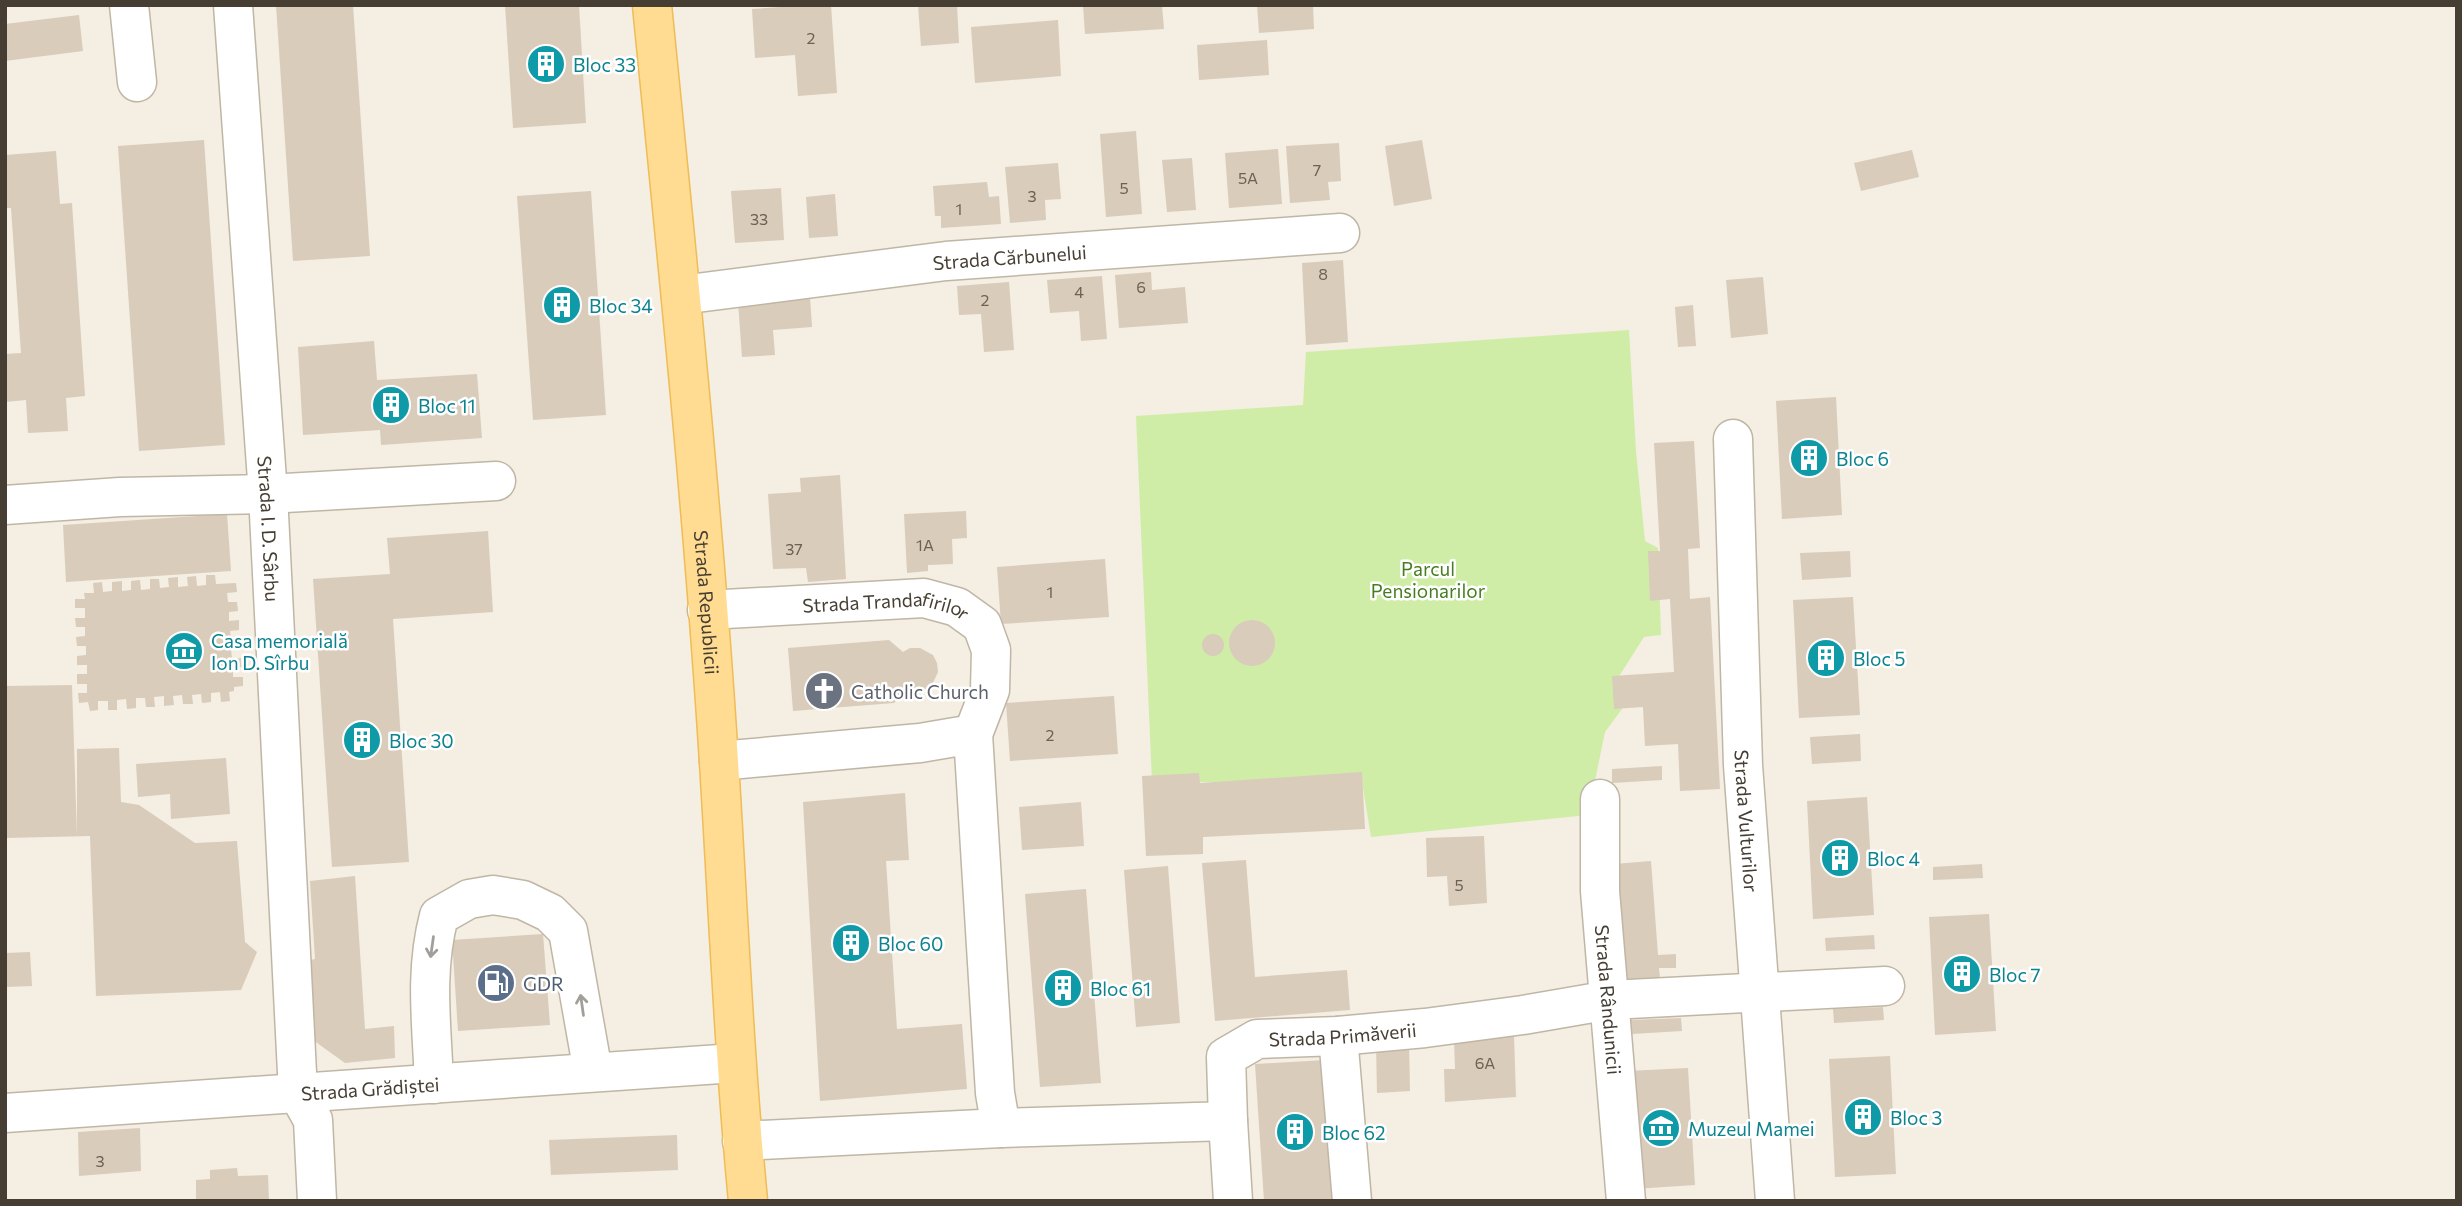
<svg xmlns="http://www.w3.org/2000/svg" width="2462" height="1206" viewBox="0 0 2462 1206" font-family="Commissioner,sans-serif">
  <style>
    .green { fill: #d0eda8 }
    .building { fill: #d9ccbb }
    .lines { fill: none; stroke-linecap: round; stroke-linejoin: round }
    .minor-casing { stroke: #c0b6a5; stroke-width: 41 }
    .major-casing { stroke: #efbc56; stroke-width: 41 }
    .minor { stroke: #fff; stroke-width: 38 }
    .major { stroke: #ffdc91; stroke-width: 38 }
    .oneway { stroke: #a29e99 }
    .labels { text-anchor: middle; dominant-baseline: central; stroke-width: 5; stroke-linejoin: round; paint-order: stroke }
    .number-label { font-size: 16px; fill: #6b6255 }
    .culture-label { font-size: 19px; fill: #0d838f; stroke: #fff; text-anchor: start }
    .street-label { font-size: 19px; fill: #463e33; stroke: #fff }
    .park-label { font-size: 19px; fill: #477d21; stroke: #fff }
    .worship-label { font-size: 19px; fill: #5b616d; stroke: #fff; text-anchor: start }
    .service-label { font-size: 19px; fill: #4e5e75; stroke: #fff; text-anchor: start }
  </style>
  <rect width="100%" height="100%" fill="#f4eee3"/>
  <polygon class="green" points="1629,330 1636,451 1645,541 1658,548 1661,635 1644,637 1618,678 1622,709 1605,732 1588,815 1371,837 1362,782 1152,782 1136,416 1303,405 1306,352"/>
  <g class="building">
    <polygon points="276,5 353,5 370,256 293,261"/>
    <polygon points="505,5 579,5 586,123 513,128"/>
    <polygon points="810,5 831,5 837,93 798,96 795,55 755,58 752,9"/>
    <polygon points="918,5 957,5 959,43 921,46"/>
    <polygon points="1083,5 1162,5 1164,29 1085,34"/>
    <polygon points="1257,5 1313,5 1314,29 1259,33"/>
    <polygon points="79,15 83,51 5,61 5,24"/>
    <polygon points="1058,20 1061,76 975,83 971,27"/>
    <polygon points="1267,40 1269,75 1199,80 1197,45"/>
    <polygon points="1136,131 1142,214 1106,217 1100,134"/>
    <polygon points="204,140 225,445 139,451 118,146"/>
    <polygon points="1422,140 1432,199 1394,206 1385,146"/>
    <polygon points="1339,143 1341,181 1328,182 1330,200 1290,203 1286,146"/>
    <polygon points="1278,149 1282,204 1229,208 1225,153"/>
    <polygon points="1912,150 1919,177 1861,191 1854,163"/>
    <polygon points="56,151 60,204 72,203 85,396 66,398 68,431 28,433 26,400 5,402 5,354 21,353 11,208 5,208 5,155"/>
    <polygon points="1192,158 1196,210 1167,212 1162,160"/>
    <polygon points="1058,163 1061,199 1045,200 1046,220 1010,223 1005,167"/>
    <polygon points="987,182 989,197 999,196 1001,224 941,228 941,216 935,216 933,186"/>
    <polygon points="781,188 784,240 735,243 731,191"/>
    <polygon points="591,191 606,415 533,420 517,196"/>
    <polygon points="835,194 838,236 809,238 806,197"/>
    <polygon points="1343,260 1348,342 1306,345 1302,263"/>
    <polygon points="1151,272 1152,290 1185,287 1188,323 1119,328 1115,275"/>
    <polygon points="1102,276 1107,339 1081,341 1079,311 1050,313 1047,280"/>
    <polygon points="1763,277 1768,334 1731,338 1726,280"/>
    <polygon points="1009,282 1014,350 984,352 981,314 959,315 957,286"/>
    <polygon points="810,297 812,327 773,330 775,355 742,357 738,302"/>
    <polygon points="1693,305 1696,346 1678,347 1675,307"/>
    <polygon points="374,341 377,380 477,374 482,438 381,445 380,430 303,435 298,347"/>
    <polygon points="1836,397 1842,515 1782,519 1776,401"/>
    <polygon points="1694,441 1700,548 1688,549 1690,599 1710,597 1720,789 1680,791 1678,744 1645,746 1643,707 1614,709 1612,676 1674,672 1670,599 1650,601 1648,551 1660,551 1654,443"/>
    <polygon points="840,475 846,579 808,582 806,568 773,569 768,494 801,492 800,478"/>
    <polygon points="966,511 967,538 952,539 953,564 928,565 928,571 907,573 904,514"/>
    <polygon points="227,514 231,571 66,582 63,525"/>
    <polygon points="488,531 493,612 393,619 409,862 332,867 313,579 390,574 387,538"/>
    <polygon points="1850,551 1851,577 1802,580 1800,553"/>
    <polygon points="1105,559 1109,617 1001,624 997,567"/>
    <polygon points="206,575 215,575 216,584 236,583 237,592 227,593 228,602 237,602 238,611 229,612 229,621 239,620 239,630 230,631 231,640 240,639 241,649 231,649 232,659 241,658 242,667 233,668 233,677 243,677 243,686 234,687 234,691 229,692 230,701 221,702 220,692 211,693 211,702 202,703 201,694 192,695 193,704 183,704 182,695 173,696 174,705 164,706 164,696 154,697 155,707 146,707 145,698 136,698 136,708 127,709 126,699 117,700 117,710 108,710 108,701 98,701 98,710 90,711 88,702 79,703 78,693 87,693 87,684 77,684 77,674 87,674 87,665 77,665 77,656 86,655 86,646 77,646 76,637 85,636 85,627 76,627 75,618 85,618 85,608 75,608 75,599 85,599 84,593 94,593 93,583 102,582 103,592 112,591 112,582 122,581 122,591 131,590 131,581 140,580 141,590 150,589 150,579 159,579 160,588 169,587 168,578 178,577 178,587 188,586 187,577 196,576 197,586 206,585"/>
    <polygon points="1853,597 1860,715 1799,718 1793,600"/>
    <circle cx="1252" cy="643" r="23"/>
    <circle cx="1213" cy="645" r="11"/>
    <polygon points="889,640 903,652 910,648 920,648 933,655 937,663 938,672 931,687 918,692 906,690 894,703 793,711 788,648"/>
    <polygon points="72,685 77,836 77,749 119,748 121,802 139,805 195,843 237,841 245,942 257,952 241,990 96,996 90,836 5,838 5,686"/>
    <polygon points="1114,696 1118,754 1010,761 1006,703"/>
    <polygon points="1860,734 1861,761 1812,764 1810,737"/>
    <polygon points="226,758 230,814 171,819 170,794 138,797 136,764"/>
    <polygon points="1662,766 1662,780 1612,783 1612,769"/>
    <polygon points="1362,772 1365,829 1203,837 1203,854 1146,856 1142,776 1199,773 1200,783"/>
    <polygon points="905,793 909,860 886,861 897,1029 962,1024 967,1089 820,1101 803,802"/>
    <polygon points="1867,797 1874,915 1813,919 1807,801"/>
    <polygon points="1081,802 1084,846 1022,850 1019,807"/>
    <polygon points="1484,836 1487,903 1449,906 1447,876 1427,877 1426,838"/>
    <polygon points="1246,860 1255,977 1347,970 1350,1010 1215,1021 1202,863"/>
    <polygon points="1651,861 1658,955 1676,954 1676,968 1659,968 1660,978 1600,983 1590,866"/>
    <polygon points="1982,864 1983,878 1933,880 1933,867"/>
    <polygon points="1168,866 1180,1023 1136,1027 1124,870"/>
    <polygon points="355,876 365,1029 394,1026 395,1058 345,1063 306,1035 302,962 315,959 310,881"/>
    <polygon points="1086,889 1101,1083 1040,1087 1025,894"/>
    <polygon points="1989,914 1996,1031 1935,1035 1929,917"/>
    <polygon points="543,934 550,1025 458,1031 452,940"/>
    <polygon points="1874,935 1875,949 1826,951 1825,938"/>
    <polygon points="30,952 32,986 5,987 5,953"/>
    <polygon points="1883,1007 1884,1020 1834,1023 1833,1009"/>
    <polygon points="1681,1018 1682,1031 1632,1034 1631,1020"/>
    <polygon points="1514,1036 1516,1097 1445,1102 1444,1069 1455,1069 1454,1040"/>
    <polygon points="1409,1041 1410,1091 1377,1093 1376,1043"/>
    <polygon points="1890,1056 1896,1174 1835,1177 1829,1059"/>
    <polygon points="1325,1060 1334,1201 1264,1201 1255,1064"/>
    <polygon points="1688,1068 1695,1185 1634,1189 1628,1071"/>
    <polygon points="140,1128 141,1171 79,1176 78,1132"/>
    <polygon points="677,1135 678,1170 551,1175 549,1140"/>
    <polygon points="237,1168 238,1176 268,1175 269,1201 196,1201 196,1180 210,1179 210,1170"/>
  </g>
  <g class="lines">
    <defs>
      <g id="minor">
        <polyline points="129,5 137,82"/>
        <path id="s1" d="M 233,5 L 268,494 L 298,1093 L 313,1120 L 317,1201"/>
        <path id="s2" d="M 681,295 L 946,261 L 1340,233"/>
        <path id="s3" d="M 1733,439 L 1743,765 L 1775,1201"/>
        <polyline points="5,505 120,497 268,494 496,481"/>
        <path id="s4" d="M 707,610 L 924,598 L 957,607 L 982,625 L 991,650 L 990,690 L 973,734 L 920,743 L 719,761"/>
        <polyline points="973,734 995,1093 1001,1128"/>
        <path id="s5" d="M 1600,799 L 1600,891 L 1626,1201"/>
        <polyline points="1338,1036 1352,1201"/>
        <path d="M 434,1084 C 432,1026 424,973 439,916 L 469,899 L 493,895 L 523,900 L 550,913 L 568,931 L 593,1072"/>
        <path id="s6" d="M 5,1113 L 735,1063"/>
        <polyline points="1228,1121 1233,1201"/>
        <path id="s7" d="M 742,1141 L 1001,1128 L 1228,1121 L 1226,1057 L 1257,1039 L 1338,1036 L 1425,1028 L 1523,1015 L 1610,1000 L 1885,986"/>
      </g>
      <g id="major">
        <path id="s8" d="M 652,5 C 677,257 703,509 719,762 C 728,908 734,1055 748,1201"/>
      </g>
    </defs>
    <use href="#minor" class="minor-casing"/>
    <use href="#major" class="major-casing"/>
    <use href="#minor" class="minor"/>
    <use href="#major" class="major"/>
  </g>
  <defs><path id="oneway-shaft" d="M-6 0H5M1.5-3L5.5 0L1.5 3" fill="none" stroke-width="1.6" stroke-linecap="round" stroke-linejoin="round" transform="scale(1.75)"/></defs>
  <g class="oneway">
    <use href="#oneway-shaft" transform="translate(432 947) rotate(98)"/>
    <use href="#oneway-shaft" transform="translate(582 1005) rotate(-98)"/>
  </g>
  <defs>
    <symbol id="building-disc" viewBox="-11 -11 22 22"><circle r="9.5" fill="#0f9aa8" stroke="#fff"/><path d="M-4-6H4V6H1V3H-1V6H-4ZM-2.5-4.3h1.7v1.8h-1.7ZM.8-4.3h1.7v1.8H.8ZM-2.5-1h1.7V.8h-1.7ZM.8-1h1.7V.8H.8Z" fill="#fff"/></symbol>
    <symbol id="museum-disc" viewBox="-11 -11 22 22"><circle r="9.5" fill="#0f9aa8" stroke="#fff"/><path d="M0-6L6-3V-2H-6V-3ZM-5-1h2V3h-2ZM-1-1h2V3h-2ZM3-1h2V3H3ZM-6 4H6V6H-6Z" fill="#fff"/></symbol>
    <symbol id="church-disc" viewBox="-11 -11 22 22"><circle r="9.5" fill="#6b7280" stroke="#fff"/><path d="M-1.2-6h2.4v3.5h3.3v2.4h-3.3V6h-2.4V-.1h-3.3v-2.4h3.3Z" fill="#fff"/></symbol>
    <symbol id="fuel-disc" viewBox="-11 -11 22 22"><circle r="9.5" fill="#5c6f8a" stroke="#fff"/><path d="M-5.5-6h7V0h2V4h1.3V-2.5L3-4.5l.8-.8L6-3V5H2.5V1h-1V6h-7ZM-4.2-4.7v3.2H.2V-4.7Z" fill="#fff"/></symbol>
  </defs>
  <g fill-rule="evenodd">
    <use href="#building-disc" x="524" y="42" width="44" height="44"/>
    <use href="#building-disc" x="540" y="283" width="44" height="44"/>
    <use href="#building-disc" x="369" y="383" width="44" height="44"/>
    <use href="#building-disc" x="1787" y="436" width="44" height="44"/>
    <use href="#museum-disc" x="162" y="629" width="44" height="44"/>
    <use href="#building-disc" x="1804" y="636" width="44" height="44"/>
    <use href="#church-disc" x="802" y="669" width="44" height="44"/>
    <use href="#building-disc" x="340" y="718" width="44" height="44"/>
    <use href="#building-disc" x="1818" y="836" width="44" height="44"/>
    <use href="#building-disc" x="829" y="921" width="44" height="44"/>
    <use href="#building-disc" x="1940" y="952" width="44" height="44"/>
    <use href="#fuel-disc" x="474" y="961" width="44" height="44"/>
    <use href="#building-disc" x="1041" y="966" width="44" height="44"/>
    <use href="#building-disc" x="1841" y="1095" width="44" height="44"/>
    <use href="#museum-disc" x="1639" y="1106" width="44" height="44"/>
    <use href="#building-disc" x="1273" y="1110" width="44" height="44"/>
  </g>
  <g class="labels">
    <g class="number-label">
      <text x="811" y="37">2</text>
      <text x="1317" y="169">7</text>
      <text x="1248" y="177">5A</text>
      <text x="1124" y="187">5</text>
      <text x="1032" y="195">3</text>
      <text x="959" y="208">1</text>
      <text x="759" y="218">33</text>
      <text x="1323" y="273">8</text>
      <text x="1141" y="286">6</text>
      <text x="1079" y="291">4</text>
      <text x="985" y="299">2</text>
      <text x="925" y="544">1A</text>
      <text x="794" y="548">37</text>
      <text x="1050" y="591">1</text>
      <text x="1050" y="734">2</text>
      <text x="1459" y="884">5</text>
      <text x="1485" y="1062">6A</text>
      <text x="100" y="1160">3</text>
    </g>
    <g class="culture-label">
      <text x="573" y="64">Bloc 33</text>
      <text x="589" y="305">Bloc 34</text>
      <text x="418" y="405">Bloc 11</text>
      <text x="1836" y="458">Bloc 6</text>
      <text x="211" y="640">Casa memorială<tspan x="211" dy="22">Ion D. Sîrbu</tspan></text>
      <text x="1853" y="658">Bloc 5</text>
      <text x="389" y="740">Bloc 30</text>
      <text x="1867" y="858">Bloc 4</text>
      <text x="878" y="943">Bloc 60</text>
      <text x="1989" y="974">Bloc 7</text>
      <text x="1090" y="988">Bloc 61</text>
      <text x="1890" y="1117">Bloc 3</text>
      <text x="1688" y="1128">Muzeul Mamei</text>
      <text x="1322" y="1132">Bloc 62</text>
    </g>
    <g class="street-label">
      <text stroke="none"><textPath href="#s2" startOffset="331">Strada Cărbunelui</textPath></text>
      <text stroke="none"><textPath href="#s1" startOffset="525">Strada I. D. Sârbu</textPath></text>
      <text stroke="none"><textPath href="#s8" startOffset="600">Strada Republicii</textPath></text>
      <text stroke="none"><textPath href="#s4" startOffset="180">Strada Trandafirilor</textPath></text>
      <text stroke="none"><textPath href="#s3" startOffset="382">Strada Vulturilor</textPath></text>
      <text stroke="none"><textPath href="#s5" startOffset="201">Strada Rândunicii</textPath></text>
      <text stroke="none"><textPath href="#s7" startOffset="672">Strada Primăverii</textPath></text>
      <text stroke="none"><textPath href="#s6" startOffset="366">Strada Grădiștei</textPath></text>
    </g>
    <g class="park-label">
      <text x="1428" y="568">Parcul<tspan x="1428" dy="22">Pensionarilor</tspan></text>
    </g>
    <g class="worship-label">
      <text x="851" y="691">Catholic Church</text>
    </g>
    <g class="service-label">
      <text x="523" y="983">GDR</text>
    </g>
  </g>
  <rect width="2462" height="1206" fill="none" stroke="#463e33" stroke-width="14"/>
</svg>
